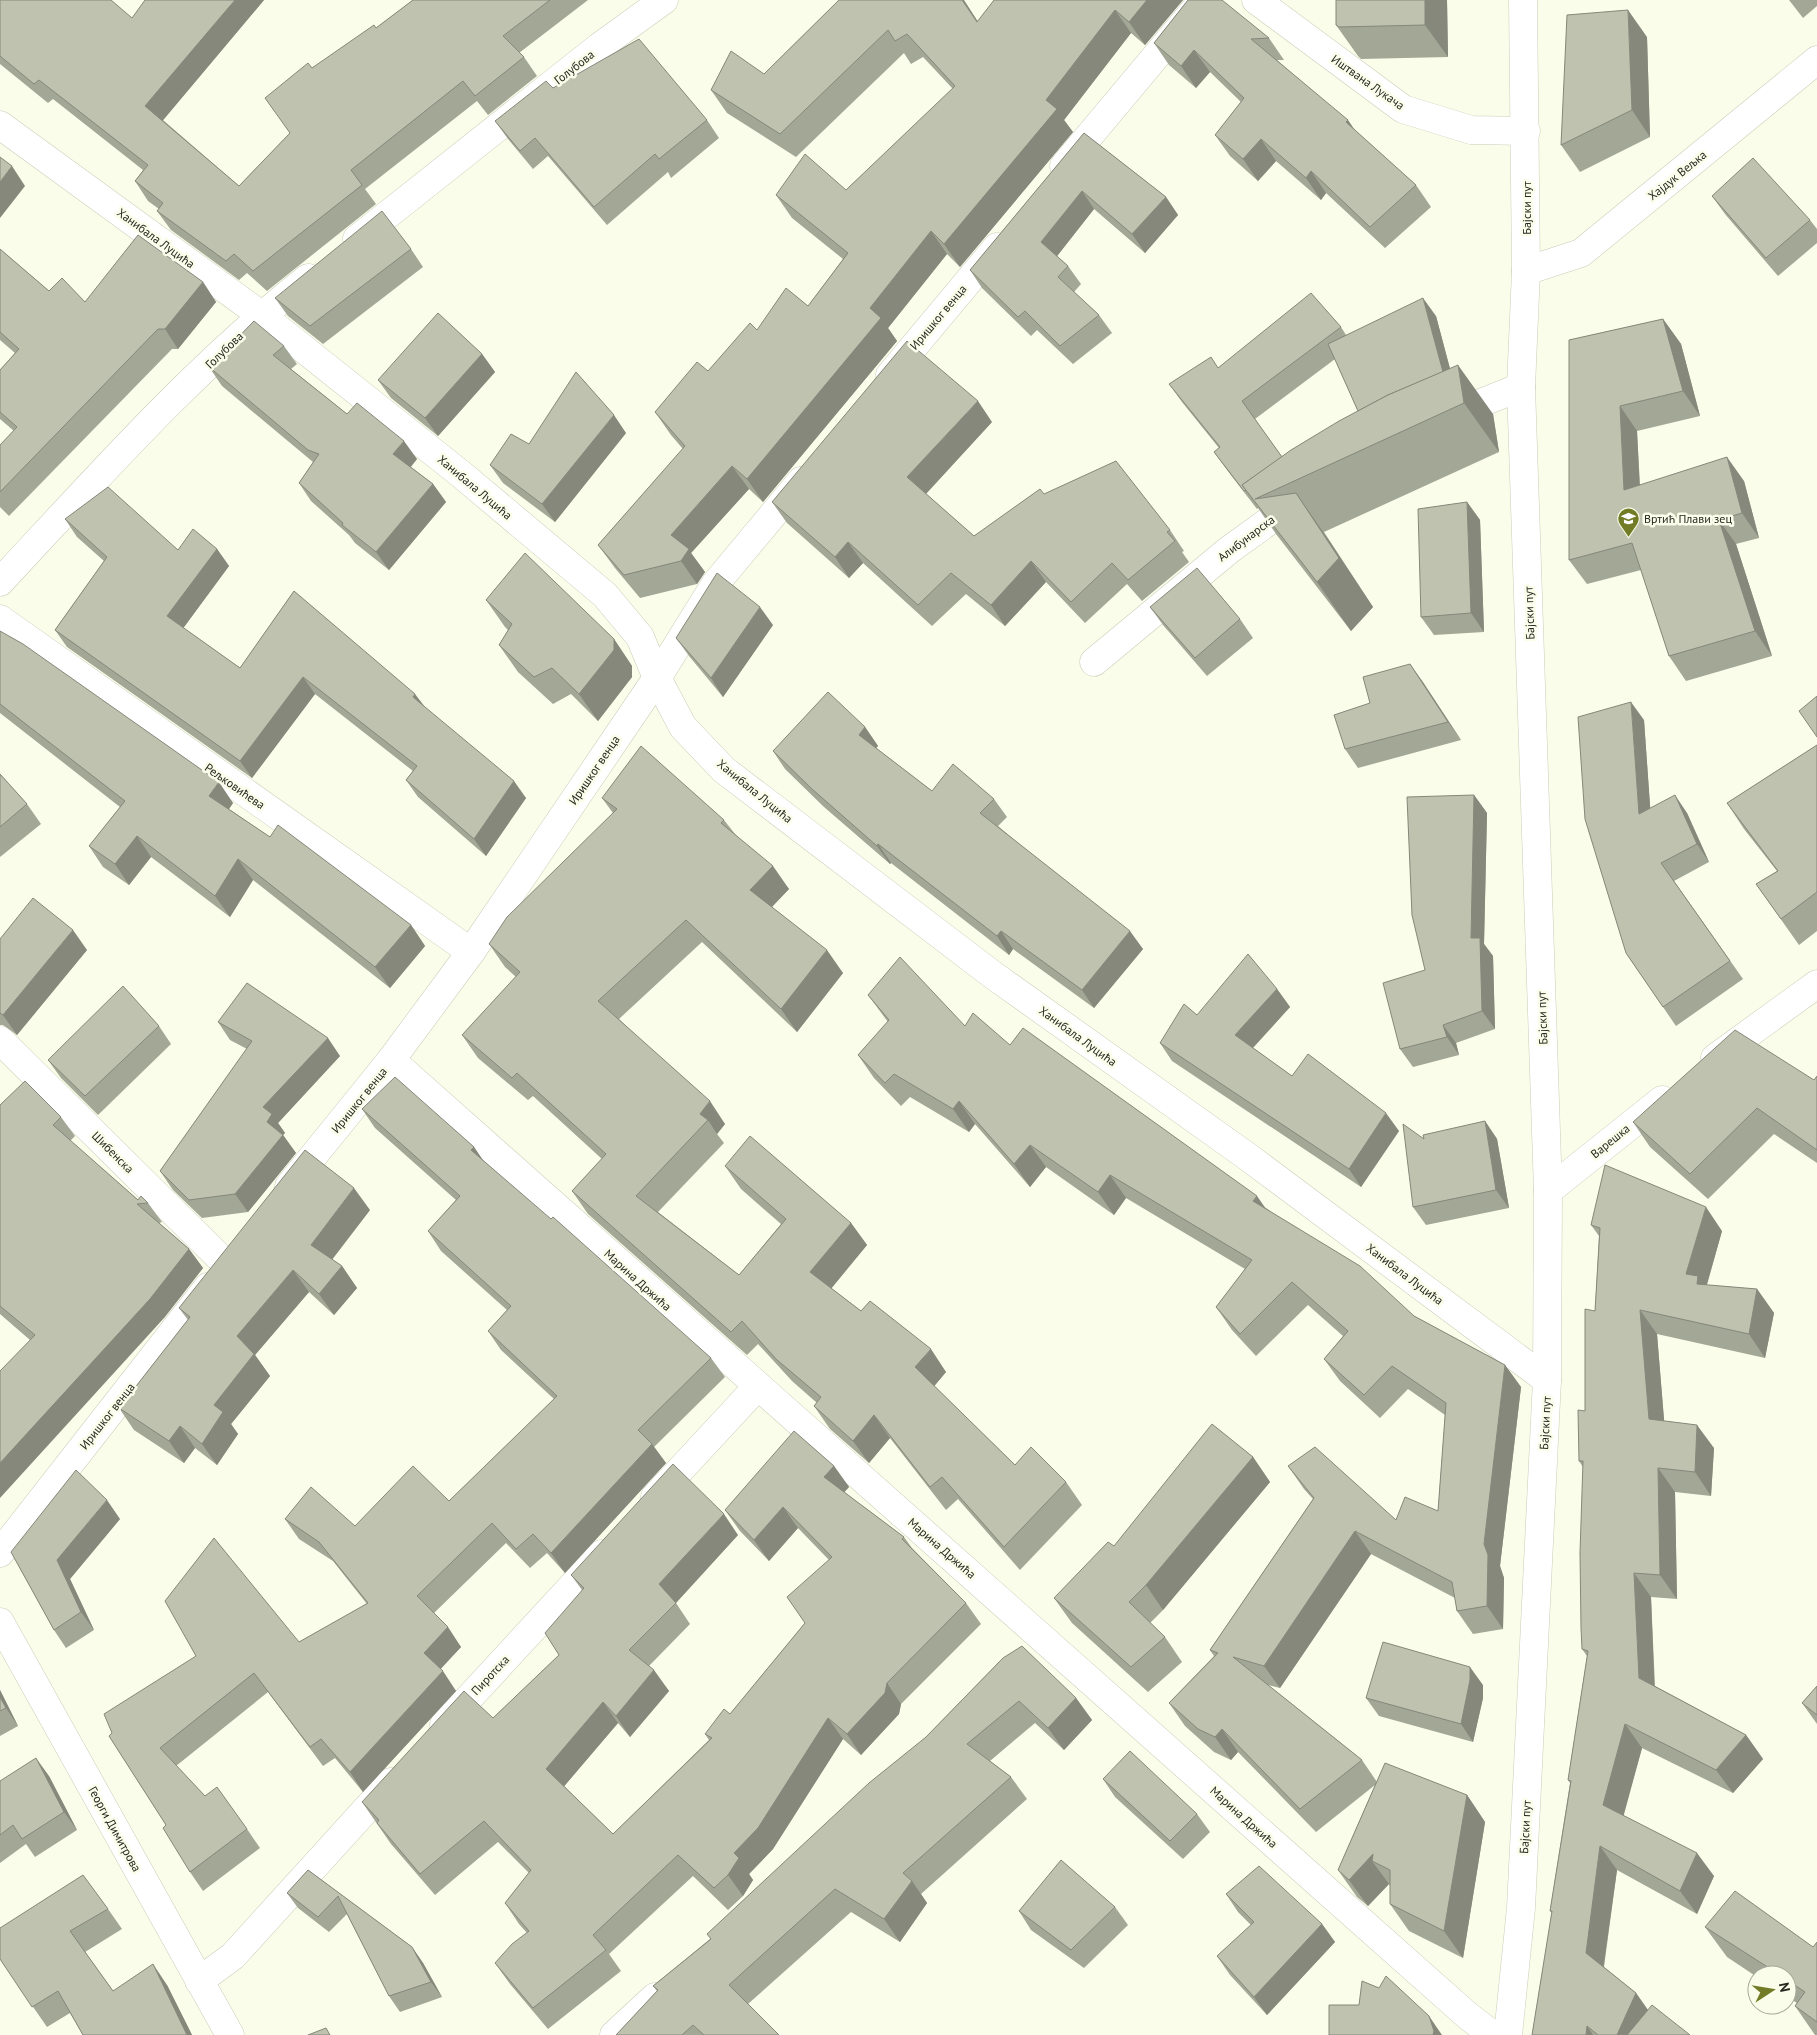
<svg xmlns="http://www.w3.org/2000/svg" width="1817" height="2035" viewBox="0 0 1817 2035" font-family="'PT Sans',sans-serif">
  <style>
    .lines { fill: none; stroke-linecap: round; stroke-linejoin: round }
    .street-casing { stroke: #cacdb9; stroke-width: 29 }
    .secondary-casing { stroke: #cacdb9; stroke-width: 29 }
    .street { stroke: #fff; stroke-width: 28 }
    .secondary { stroke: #fff; stroke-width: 28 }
    .wall { fill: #a3a796; fill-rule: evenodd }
    .shaded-wall { fill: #85887a }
    .building { fill: #bec2ae; stroke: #85887a }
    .labels { text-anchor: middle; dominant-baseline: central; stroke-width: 5; stroke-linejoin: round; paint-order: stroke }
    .street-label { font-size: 12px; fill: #272921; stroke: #fafde9 }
    .poi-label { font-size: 12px; fill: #272921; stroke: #fafde9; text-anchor: start }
  </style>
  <rect width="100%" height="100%" fill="#fafde9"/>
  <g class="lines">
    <defs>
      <g id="street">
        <polyline points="1256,0 1403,109 1471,130 1526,131"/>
        <polyline points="0,125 261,315 462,475 605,595 640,637 657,678 683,727 724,770 993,975 1248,1157 1547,1380"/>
        <polyline points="1064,166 1203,0"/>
        <polyline points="357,239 599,47 664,0"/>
        <polyline points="1526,271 1581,253 1817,60"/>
        <polyline points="890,375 997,247"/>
        <polyline points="1448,416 1521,387"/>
        <path d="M 0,582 C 98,477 195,367 308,278"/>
        <polyline points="0,619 471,952"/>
        <polyline points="1094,662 1229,550 1298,500"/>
        <polyline points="0,1040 226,1264"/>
        <polyline points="1715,1058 1817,984"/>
        <polyline points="391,1060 1468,2016 1493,2035"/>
        <polyline points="289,1186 391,1060 471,952 657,678 716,583 801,481"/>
        <polyline points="1548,1191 1662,1100"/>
        <polyline points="655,1497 758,1386"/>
        <polyline points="0,1553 208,1287"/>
        <polyline points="0,1622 230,2035"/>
        <polyline points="444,1725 602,1554"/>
        <polyline points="199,1981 233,1956 391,1782"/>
        <polyline points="614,2035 655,1997"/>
      </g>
      <polyline id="secondary" points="1508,2035 1521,1908 1547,1380 1548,1191 1521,387 1526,271 1523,0"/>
    </defs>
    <use href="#street" class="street-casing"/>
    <use href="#secondary" class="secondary-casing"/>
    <use href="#street" class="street"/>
    <use href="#secondary" class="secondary"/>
  </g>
  <g class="wall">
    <polygon points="0,0 132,18 264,0 163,120 239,186 290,133 312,68 376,28 413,0 588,0 519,53 524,57 537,76 488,115 477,101 365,189 376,204 267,291 247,273 239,280 171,230 157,211 159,209 148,201 135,181 143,170 53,99 48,103 0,64"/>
    <polygon points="839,0 978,22 994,0 1183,0 1145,45 1131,33 1064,120 1073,132 960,267 947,254 888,328 897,341 763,502 749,489 691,553 705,572 697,584 640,598 615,568 598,545 683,449 671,435 655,412 708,371 757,330 808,306 843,259 792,218 776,195 846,190 953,89 923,57 911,64 904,53 796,157 727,113 711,90 764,74"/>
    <polygon points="1188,0 1269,38 1284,60 1277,60 1416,185 1431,207 1385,248 1326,193 1321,200 1276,161 1258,181 1230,156 1215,135 1241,102 1210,72 1196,88 1169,65 1154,43"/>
    <polygon points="1336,0 1447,0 1448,57 1361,59 1358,56 1336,25"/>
    <polygon points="1789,0 1817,0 1817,6 1803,18"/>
    <polygon points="1647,37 1650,137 1580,172 1561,145"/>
    <polygon points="553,88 707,120 719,138 671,178 668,172 607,225 548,156 533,169 508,139 495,121"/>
    <polygon points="1084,133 1166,197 1178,215 1145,253 1094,209 1057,256 1068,266 1081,284 1074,292 1099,315 1112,333 1073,364 1037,330 1031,336 982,288 970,270"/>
    <polygon points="1712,196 1810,220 1817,229 1817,243 1778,276 1725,214"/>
    <polygon points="0,249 49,291 85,302 203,282 216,302 178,349 172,349 9,516 0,507 0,445 14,431 0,419 0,370 15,353 0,340"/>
    <polygon points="411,249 423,267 323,344 288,316 275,298"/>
    <path d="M 1436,316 L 1450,369 L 1493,414 L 1499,452 L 1324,532 L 1373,607 L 1351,631 L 1276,534 L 1258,508 L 1257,509 L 1227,470 L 1214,452 L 1219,448 L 1182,402 L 1169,384 L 1341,327 L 1346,335 ZM 1335,359 L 1358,411 L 1282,457 L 1255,419 Z"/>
    <polygon points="1663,319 1681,344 1700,416 1637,431 1640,485 1744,481 1759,538 1736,544 1772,656 1686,681 1669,656 1641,570 1587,584 1569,560 1569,340"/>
    <polygon points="284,346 297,364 291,369 347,414 417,459 411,467 433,484 446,502 389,570 355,543 349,535 311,501 299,483 313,462 222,386 209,367"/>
    <polygon points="482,354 495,372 438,436 391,398 378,380"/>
    <polygon points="992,422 926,494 974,536 1044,494 1170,530 1184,551 1182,552 1189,562 1142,601 1127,584 1085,623 1046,582 1005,626 966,594 932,626 863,563 849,578 787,523 772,502"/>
    <polygon points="626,433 555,522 503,483 490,465 529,444"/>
    <polygon points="1467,502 1480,520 1484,632 1434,635 1421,617"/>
    <polygon points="65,519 178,550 217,549 229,566 183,628 240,668 294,591 526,798 486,856 418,797 406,780 413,771 315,694 252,778 67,647 55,630 104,561 77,537"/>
    <polygon points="486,600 614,639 632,666 632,677 598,721 571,694 553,704 518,672 499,645 508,630 505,627"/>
    <polygon points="1150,607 1240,619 1253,638 1207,676 1163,625"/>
    <polygon points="773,625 723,697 689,656 676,638"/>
    <polygon points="0,631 233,803 229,809 270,837 411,925 425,946 390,988 253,880 230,917 151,857 129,885 103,867 89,846 120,807 0,713"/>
    <polygon points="1410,664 1461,740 1358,768 1345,749"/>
    <polygon points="1644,720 1650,808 1687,813 1709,862 1674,881 1743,979 1676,1026 1626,953"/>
    <polygon points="865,727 878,746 876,748 932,791 994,799 1007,817 998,826 1143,949 1094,1008 1013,949 1009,955 891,863 890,864 824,807 785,769 773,751"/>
    <polygon points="1817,745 1817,931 1799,945 1756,884 1777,871 1744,829 1727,803"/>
    <polygon points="0,774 27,804 41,824 0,857"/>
    <polygon points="1474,795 1487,813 1484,944 1493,956 1495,1029 1456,1043 1459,1055 1413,1067 1400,1049 1425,970"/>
    <polygon points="602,798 724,820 735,834 789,889 772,907 843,973 797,1032 702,942 619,1019 725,1124 717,1134 724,1143 658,1212 739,1275 781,1224 741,1189 725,1166 851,1223 867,1245 831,1288 861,1311 946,1372 934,1386 1015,1465 1066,1482 1082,1505 1020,1570 958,1499 946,1510 890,1438 869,1463 830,1429 814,1406 817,1403 792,1381 758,1344 747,1355 588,1214 572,1191 602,1159 533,1096 528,1100 478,1058 462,1035 516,977 505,967 489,944 613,813"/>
    <polygon points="0,939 87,950 17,1035 3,1025 0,1025"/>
    <polygon points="1277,989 1290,1007 1253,1048 1292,1076 1399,1131 1361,1187 1172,1061 1160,1043 1197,1015"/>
    <polygon points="868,995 965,1026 1010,1045 1266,1208 1414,1316 1505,1365 1521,1387 1500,1566 1504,1578 1503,1629 1473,1634 1457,1611 1455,1598 1371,1554 1280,1688 1268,1685 1362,1760 1377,1782 1467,1795 1485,1822 1463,1958 1409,1931 1390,1904 1390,1886 1389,1884 1368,1906 1357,1897 1338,1870 1375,1785 1316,1832 1238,1752 1231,1760 1214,1752 1185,1726 1169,1703 1214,1656 1210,1650 1313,1499 1304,1489 1288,1466 1396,1520 1438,1511 1445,1415 1408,1389 1380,1418 1340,1381 1324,1359 1343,1336 1308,1305 1256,1356 1232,1330 1216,1307 1245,1269 1126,1198 1114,1215 1046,1167 1030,1187 975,1124 969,1132 910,1097 901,1106 874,1078 858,1055 888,1022"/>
    <polygon points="218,1022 340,1056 278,1123 285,1133 283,1135 296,1153 248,1212 202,1218 173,1190 160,1171 247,1049 230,1040"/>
    <polygon points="159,1026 171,1044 98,1115 61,1078 48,1060"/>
    <polygon points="1817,1076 1817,1163 1774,1134 1708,1199 1650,1147 1633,1122 1814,1080"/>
    <polygon points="0,1105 61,1117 75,1136 70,1141 138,1200 148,1203 162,1222 159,1223 189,1249 203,1268 164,1318 30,1340 0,1314"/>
    <polygon points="362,1109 474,1147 483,1161 711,1358 725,1377 654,1447 666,1463 565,1573 547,1553 530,1568 506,1543 434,1613 461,1647 440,1669 456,1691 363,1792 335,1758 323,1766 268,1692 176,1766 205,1796 247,1829 260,1848 203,1891 190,1872 166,1825 109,1736 299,1642 367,1604 333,1561 299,1539 285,1519 355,1526 449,1501 554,1399 501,1350 488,1331 507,1310 441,1251 428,1231 456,1200 375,1128"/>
    <polygon points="1485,1121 1497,1139 1509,1208 1426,1225 1413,1207 1424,1139"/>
    <polygon points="370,1210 332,1260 342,1266 357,1288 334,1315 309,1292 255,1355 270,1376 231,1424 238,1434 217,1465 195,1448 184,1463 134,1430 119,1408 188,1320 179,1308"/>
    <polygon points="1591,1225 1722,1231 1707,1285 1757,1289 1774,1313 1765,1358 1657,1334 1664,1421 1714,1448 1711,1496 1675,1492 1677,1599 1651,1597 1655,1686 1746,1735 1763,1759 1733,1793 1642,1748 1623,1815 1714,1876 1697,1914 1617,1870 1604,1967 1636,1993 1648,2010 1690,2035 1532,2035 1552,1913 1550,1911 1570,1783 1568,1780 1587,1656 1582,1649 1583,1467 1579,1461 1585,1411 1595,1311 1599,1236"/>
    <polygon points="1253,1457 1270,1482 1163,1610 1150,1623 1165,1637 1182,1662 1148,1692 1072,1623 1054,1598 1114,1546"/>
    <polygon points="834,1466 849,1487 844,1492 904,1537 912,1548 966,1603 981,1624 901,1704 899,1714 861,1755 843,1739 773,1849 749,1874 753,1880 743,1896 728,1910 693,1876 609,1954 621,1971 548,2029 510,1984 495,1963 527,1933 519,1924 505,1903 529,1873 498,1842 435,1895 391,1844 362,1802 493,1718 559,1655 582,1590 571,1575 738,1535 676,1603 690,1624 649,1666 669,1691 630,1737 618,1723 564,1786 613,1834 709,1740 705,1734 730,1714 805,1623 829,1560 798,1528 769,1561 740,1531 725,1510"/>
    <polygon points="120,1519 70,1579 94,1630 66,1648 54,1630 11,1552"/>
    <polygon points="1003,1658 1076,1698 1092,1720 1064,1750 1035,1723 990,1761 1011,1777 1027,1799 921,1894 927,1903 900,1942 851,1912 748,2004 779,2035 616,2035 657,1991 653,1986 710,1939 926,1737"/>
    <polygon points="1483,1685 1483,1698 1473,1742 1379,1716 1366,1698"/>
    <polygon points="1817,1686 1817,1724 1802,1703"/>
    <polygon points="0,1690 18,1726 0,1736"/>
    <polygon points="49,1776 77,1830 35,1857 26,1844 0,1863 0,1781"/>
    <polygon points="1103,1779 1197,1814 1210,1832 1183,1859 1115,1797"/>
    <polygon points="308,1870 412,1947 423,1963 442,1997 400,2012 389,1996 347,1914 329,1932 298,1908 287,1893"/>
    <polygon points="1226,1894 1322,1924 1335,1942 1267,2015 1230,1975 1217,1956 1251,1925 1238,1912"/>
    <polygon points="1115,1907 1128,1925 1084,1968 1031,1930 1019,1911"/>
    <polygon points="108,1909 122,1929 85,1952 113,1991 167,1985 192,2035 83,2035 70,2013 47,2027 0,1959"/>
    <polygon points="1705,1927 1813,1947 1817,1942 1817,2035 1815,2035 1795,2006 1797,2003 1787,1997 1787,1975 1757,1975 1757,1977 1727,1957"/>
  </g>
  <g class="shaded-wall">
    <polygon points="235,0 264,0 159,125 145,106"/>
    <polygon points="962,0 964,0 993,45 977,22"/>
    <polygon points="1147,0 1183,0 1145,45 1129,22"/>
    <polygon points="1425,0 1447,0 1448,57 1425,25"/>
    <polygon points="1115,10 1131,33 1064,120 1073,132 960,267 944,244 1046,100"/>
    <polygon points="1628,10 1647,37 1650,137 1632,110"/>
    <polygon points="1194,50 1210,72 1196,88 1181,66"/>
    <polygon points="1348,120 1363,142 1346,122"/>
    <polygon points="1261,139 1276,161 1258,181 1243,159"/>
    <polygon points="12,166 25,186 0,218 0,182"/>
    <polygon points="1311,171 1326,193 1321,200 1306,178"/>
    <polygon points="1082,191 1094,209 1054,260 1041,242"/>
    <polygon points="1166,197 1178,215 1145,253 1132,234"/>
    <polygon points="931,231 947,254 888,328 897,341 763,502 747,479 870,308"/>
    <polygon points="203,282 216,302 178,349 165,329"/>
    <polygon points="1423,298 1436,316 1457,395 1444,377"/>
    <polygon points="1663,319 1681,344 1700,416 1683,391"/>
    <polygon points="482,354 495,372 438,436 425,418"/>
    <polygon points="1458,365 1493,414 1499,452 1464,403"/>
    <polygon points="978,401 992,422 922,498 907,477"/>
    <polygon points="1620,406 1637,431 1641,514 1624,490"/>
    <polygon points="614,415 626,433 555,522 542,504"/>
    <polygon points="404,441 417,459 406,472 393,454"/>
    <polygon points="1727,457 1744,481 1759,538 1742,513"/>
    <polygon points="732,466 749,489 691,553 705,572 697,584 681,561 671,535"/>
    <polygon points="433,484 446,502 389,570 376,552"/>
    <polygon points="1296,493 1330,542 1373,607 1351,631 1317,582"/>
    <polygon points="1467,502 1480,520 1484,632 1471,613"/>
    <polygon points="1719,520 1736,544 1772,656 1755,631"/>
    <polygon points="848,542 863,563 849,578 835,557"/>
    <polygon points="217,549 229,566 179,634 167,616"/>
    <polygon points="1031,561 1046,582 1005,626 991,605"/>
    <polygon points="760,607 773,625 723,697 711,678"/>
    <polygon points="614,639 632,666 632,677 598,721 579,694"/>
    <polygon points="1410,664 1423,682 1461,740 1448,722"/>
    <polygon points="303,677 315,694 252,778 240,761"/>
    <polygon points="415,694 428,711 413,697"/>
    <polygon points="1631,702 1644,720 1652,832 1639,814"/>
    <polygon points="865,727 878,746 871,753 859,735"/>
    <polygon points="514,781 526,798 486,856 474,839"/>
    <polygon points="219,782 233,803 224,816 209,796"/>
    <polygon points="1474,795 1487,813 1484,944 1493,956 1495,1029 1482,1011 1471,938"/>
    <polygon points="1675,795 1687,813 1709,862 1697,844"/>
    <polygon points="137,836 151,857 129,885 115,864"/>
    <polygon points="878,844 891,863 890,864 877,846"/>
    <polygon points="238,859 253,880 230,917 215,896"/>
    <polygon points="773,866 789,889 766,913 750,890"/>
    <polygon points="411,925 425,946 390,988 375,967"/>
    <polygon points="73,930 87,950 17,1035 3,1015"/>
    <polygon points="1001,931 1013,949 1009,955 997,936"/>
    <polygon points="1130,931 1143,949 1094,1008 1082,990"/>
    <polygon points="827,950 843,973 797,1032 781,1009"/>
    <polygon points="1277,989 1290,1007 1248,1053 1235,1035"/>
    <polygon points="1443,1025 1456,1043 1459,1055 1447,1037"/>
    <polygon points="328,1038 340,1056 278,1123 285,1133 283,1135 296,1153 248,1212 235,1194 267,1122 263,1107"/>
    <polygon points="710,1101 725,1124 717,1134 708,1120 700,1114"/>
    <polygon points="959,1101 975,1124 969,1132 953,1109"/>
    <polygon points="1386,1113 1399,1131 1361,1187 1349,1169"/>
    <polygon points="1485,1121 1497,1139 1509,1208 1496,1190"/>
    <polygon points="1030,1145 1046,1167 1030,1187 1014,1164"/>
    <polygon points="474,1147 487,1166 471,1150"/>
    <polygon points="1110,1175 1126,1198 1114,1215 1098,1192"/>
    <polygon points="354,1188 370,1210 326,1267 311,1245"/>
    <polygon points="1257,1196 1273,1219 1253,1201"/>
    <polygon points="1706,1207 1722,1231 1706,1287 1715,1300 1686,1274"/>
    <polygon points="851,1223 867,1245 826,1295 810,1272"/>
    <polygon points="189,1249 203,1268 164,1318 0,1498 0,1463"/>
    <polygon points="342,1266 357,1288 334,1315 319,1294"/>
    <polygon points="293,1270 309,1292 255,1355 270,1376 231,1424 238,1434 217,1465 202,1444 237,1336"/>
    <polygon points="1757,1289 1774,1313 1765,1358 1749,1334"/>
    <polygon points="1640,1310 1657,1334 1666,1443 1649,1419"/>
    <polygon points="931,1349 946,1372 931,1390 915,1367"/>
    <polygon points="1505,1365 1521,1387 1500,1566 1504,1578 1503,1629 1487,1606 1484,1544"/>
    <polygon points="874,1415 890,1438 869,1463 853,1441"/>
    <polygon points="1697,1425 1714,1448 1711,1496 1695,1472"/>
    <polygon points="180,1426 195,1448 184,1463 169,1441"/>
    <polygon points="652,1444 666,1463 565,1573 551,1553"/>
    <polygon points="1253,1457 1270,1482 1163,1610 1146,1585"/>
    <polygon points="834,1466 849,1487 839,1498 824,1477"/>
    <polygon points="1658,1468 1675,1492 1677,1599 1660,1575"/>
    <polygon points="107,1500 120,1519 70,1579 94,1630 81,1612 57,1560"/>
    <polygon points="783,1507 798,1528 769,1561 754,1540"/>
    <polygon points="724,1514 738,1535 674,1605 659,1584"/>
    <polygon points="1355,1531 1371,1554 1280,1688 1264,1666"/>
    <polygon points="1634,1573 1651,1597 1655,1702 1639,1678"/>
    <polygon points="448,1627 461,1647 437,1673 424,1653"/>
    <polygon points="1470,1667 1483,1685 1483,1698 1473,1742 1461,1724"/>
    <polygon points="654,1670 669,1691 630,1737 616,1716"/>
    <polygon points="443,1671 456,1691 363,1792 350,1772"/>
    <polygon points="887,1683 901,1704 899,1714 861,1755 847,1734"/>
    <polygon points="0,1690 18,1726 6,1708 0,1697"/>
    <polygon points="1076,1698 1092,1720 1064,1750 1048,1728"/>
    <polygon points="603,1702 618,1723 561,1790 546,1769"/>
    <polygon points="828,1718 843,1739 773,1849 749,1874 753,1880 743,1896 728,1875 734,1853"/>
    <polygon points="1625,1724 1642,1748 1620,1829 1603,1805"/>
    <polygon points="1222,1729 1238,1752 1231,1760 1215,1737"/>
    <polygon points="1746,1735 1763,1759 1733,1793 1716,1770"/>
    <polygon points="36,1758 49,1776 77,1830 64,1812"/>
    <polygon points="1467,1795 1485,1822 1463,1958 1444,1931"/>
    <polygon points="1600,1846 1617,1870 1602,1977 1586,1953"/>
    <polygon points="1697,1853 1714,1876 1697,1914 1680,1891"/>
    <polygon points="1373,1854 1372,1861 1389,1884 1368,1906 1349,1880"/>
    <polygon points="912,1881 927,1903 900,1942 884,1919"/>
    <polygon points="1322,1924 1335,1942 1267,2015 1254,1997"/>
    <polygon points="412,1947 423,1963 442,1997 431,1982"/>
    <polygon points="153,1964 167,1985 192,2035 187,2035"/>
    <polygon points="1636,1993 1652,2016 1644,2035 1617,2035"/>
    <polygon points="1429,2016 1442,2035 1433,2035"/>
    <polygon points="1587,2026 1593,2035 1586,2035"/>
  </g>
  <g class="building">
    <polygon points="0,0 111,0 132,18 145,0 235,0 145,106 239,186 290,133 265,98 308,63 312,68 374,25 376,28 413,0 550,0 503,36 524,57 475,96 463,81 351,170 362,185 253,271 234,254 226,261 157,211 163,203 135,181 148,165 39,80 34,84 0,56"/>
    <polygon points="839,0 962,0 977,22 994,0 1147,0 1129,22 1115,10 1046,100 1057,109 944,244 931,231 870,308 881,318 747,479 732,466 671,535 689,549 681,561 624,575 598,545 685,446 655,412 697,362 708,371 750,323 757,330 786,288 808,306 848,253 776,195 805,154 846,190 955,86 907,34 895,41 888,30 780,134 711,90 731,51 764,74"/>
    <polygon points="1188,0 1222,0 1269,38 1251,39 1348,120 1346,122 1416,185 1370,227 1311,171 1306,178 1261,139 1243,159 1215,135 1244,98 1194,50 1181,66 1154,43"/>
    <polygon points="1336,0 1425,0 1425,25 1339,27 1336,25"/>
    <polygon points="1628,10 1632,110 1561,145 1567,15"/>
    <polygon points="639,39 707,120 659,159 655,154 594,207 535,138 520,151 495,121 546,81 553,88"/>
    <polygon points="1084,133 1166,197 1132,234 1082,191 1041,242 1068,266 1058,277 1099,315 1060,346 1025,311 1018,317 970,270"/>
    <polygon points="0,157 12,166 0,182"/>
    <polygon points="1753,158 1810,220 1766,258 1712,196"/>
    <polygon points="382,211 411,249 310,326 275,298"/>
    <polygon points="138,235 203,282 165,329 158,329 0,492 0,445 17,427 0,412 0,370 19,349 0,332 0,249 49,291 62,278 85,302"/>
    <polygon points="1311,293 1341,327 1242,401 1282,457 1242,485 1246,490 1244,491 1214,452 1220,447 1169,384 1211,357 1218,368"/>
    <polygon points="1423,298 1443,372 1388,395 1358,411 1328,344"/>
    <polygon points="438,313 482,354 425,418 378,380"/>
    <polygon points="1663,319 1683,391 1620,406 1624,490 1727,457 1742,513 1719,520 1755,631 1669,656 1632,543 1569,560 1569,340"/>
    <polygon points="254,321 284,346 273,355 347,414 357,403 404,441 393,454 433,484 376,552 342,525 343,523 299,483 319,454 308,450 209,367"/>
    <polygon points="907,341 978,401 907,477 974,536 1040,489 1044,494 1116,461 1170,530 1167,532 1175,541 1128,580 1112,563 1071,602 1031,561 991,605 951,573 918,605 848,542 835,557 772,502"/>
    <polygon points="1458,365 1464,403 1255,499 1296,493 1339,558 1317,582 1242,485 1291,450 1339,421 1388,395"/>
    <polygon points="576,372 614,415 542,504 490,465 511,434 529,444"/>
    <polygon points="108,487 178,550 193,529 217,549 167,616 240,668 294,591 415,694 413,697 514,781 474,839 406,780 417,766 303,677 240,761 55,630 107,557 65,519"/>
    <polygon points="1467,502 1471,613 1421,617 1418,509"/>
    <polygon points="525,553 614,639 614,650 579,694 552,668 534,677 499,645 512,624 486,600"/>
    <polygon points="1197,568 1240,619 1195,658 1150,607"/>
    <polygon points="717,573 760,607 711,678 676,638"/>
    <polygon points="0,631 23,644 219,782 209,796 270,837 278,825 411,925 375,967 238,859 215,896 137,836 115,864 89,846 125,801 0,704"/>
    <polygon points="1410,664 1448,722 1345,749 1334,715 1370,703 1363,677"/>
    <polygon points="828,692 865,727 859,735 932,791 953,764 994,799 980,813 1130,931 1082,990 1001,931 997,936 878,844 877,846 812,789 773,751"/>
    <polygon points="1817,696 1817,737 1799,711"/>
    <polygon points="1631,702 1639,814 1675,795 1697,844 1661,863 1730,961 1663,1007 1626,953 1585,819 1578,717"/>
    <polygon points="1817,745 1817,892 1781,919 1756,884 1778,871 1727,803"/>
    <polygon points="641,746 724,820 721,823 773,866 750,890 827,950 781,1009 686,920 598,1001 710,1101 700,1114 708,1120 636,1196 739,1275 786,1219 725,1166 750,1136 851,1223 810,1272 861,1311 870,1301 931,1349 915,1367 1015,1465 1031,1447 1066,1482 1004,1547 942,1477 930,1487 874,1415 853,1441 814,1406 821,1397 776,1359 742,1321 731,1332 572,1191 606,1154 517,1073 512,1078 462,1035 520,972 489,944 507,917 617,809 602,798"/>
    <polygon points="0,774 27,804 0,827"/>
    <polygon points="1474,795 1471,938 1480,938 1482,1011 1443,1025 1447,1037 1400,1049 1383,983 1425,970 1412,915 1407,797"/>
    <polygon points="33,898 73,930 3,1015 0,1013 0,939"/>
    <polygon points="1248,954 1277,989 1235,1035 1292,1076 1308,1054 1386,1113 1349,1169 1160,1043 1184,1004 1197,1015"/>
    <polygon points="900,957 965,1026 973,1013 1010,1045 1023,1028 1257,1196 1253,1201 1360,1266 1414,1316 1505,1365 1484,1544 1488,1555 1487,1606 1457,1611 1452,1582 1355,1531 1264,1666 1233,1657 1362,1760 1300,1809 1222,1729 1215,1737 1198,1729 1169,1703 1218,1653 1210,1650 1314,1498 1288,1466 1315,1447 1396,1520 1405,1497 1438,1511 1446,1403 1392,1366 1364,1395 1324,1359 1348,1331 1292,1282 1240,1334 1216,1307 1252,1260 1110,1175 1098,1192 1030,1145 1014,1164 959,1101 953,1109 894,1074 885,1083 858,1055 889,1020 868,995"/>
    <polygon points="247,983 328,1038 263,1107 272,1114 267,1122 283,1135 235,1194 189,1200 160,1171 252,1041 218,1022"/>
    <polygon points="123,986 159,1026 85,1096 48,1060"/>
    <polygon points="1735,1030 1814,1080 1817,1076 1817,1150 1757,1108 1690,1174 1633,1122"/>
    <polygon points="395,1077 474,1147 471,1150 551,1219 553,1217 711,1358 638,1430 652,1444 551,1553 533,1534 516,1549 492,1523 417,1596 448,1627 424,1653 443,1671 350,1772 321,1739 310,1747 254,1673 160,1748 205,1796 217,1787 247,1829 190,1872 163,1828 166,1825 109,1736 112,1733 104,1714 196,1656 165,1601 214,1538 299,1642 368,1603 319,1542 285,1519 311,1487 355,1526 413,1466 449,1501 557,1396 488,1331 511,1306 428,1231 460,1196 362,1109"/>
    <polygon points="25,1081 61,1117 53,1125 138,1200 141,1196 148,1203 137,1204 189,1249 150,1299 0,1463 0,1371 35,1335 0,1306 0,1105"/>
    <polygon points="1485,1121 1496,1190 1413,1207 1403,1124 1424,1139 1423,1135"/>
    <polygon points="305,1150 354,1188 311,1245 342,1266 319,1294 293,1270 237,1336 254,1354 214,1405 223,1412 202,1444 180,1426 169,1441 119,1408 190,1317 179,1308"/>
    <polygon points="1605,1165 1706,1207 1686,1274 1698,1276 1697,1284 1757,1289 1749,1334 1640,1310 1649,1419 1697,1425 1695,1472 1658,1468 1660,1575 1634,1573 1639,1678 1746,1735 1716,1770 1625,1724 1603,1805 1697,1853 1680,1891 1600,1846 1586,1953 1636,1993 1617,2035 1598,2035 1587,2026 1586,2035 1532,2035 1552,1911 1550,1911 1571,1781 1568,1780 1588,1651 1582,1649 1581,1628 1580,1553 1583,1461 1579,1461 1578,1410 1585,1411 1585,1309 1595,1311 1600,1228 1591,1225"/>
    <polygon points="1212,1424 1253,1457 1146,1585 1129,1602 1165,1637 1131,1667 1054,1598 1108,1542 1114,1546"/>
    <polygon points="794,1431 834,1466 824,1477 904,1537 902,1539 966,1603 887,1683 885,1693 847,1734 828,1718 758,1828 734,1853 739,1858 728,1875 714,1888 678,1855 593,1935 606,1950 533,2008 495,1963 512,1944 529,1931 505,1903 531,1870 484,1821 420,1874 377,1823 379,1820 362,1802 464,1691 493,1718 559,1655 545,1633 584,1588 571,1575 673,1464 724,1514 659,1584 676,1603 629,1650 654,1670 616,1716 603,1702 546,1769 613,1834 712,1738 705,1734 724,1709 730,1714 805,1623 787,1597 832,1557 783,1507 754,1540 725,1510"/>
    <polygon points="76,1470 107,1500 57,1560 81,1612 54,1630 11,1552"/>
    <polygon points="1383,1642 1470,1667 1470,1680 1461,1724 1366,1698"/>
    <polygon points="1022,1646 1076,1698 1048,1728 1019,1701 967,1744 1011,1777 903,1873 912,1881 884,1919 835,1889 729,1985 779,2035 704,2035 693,2025 682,2035 616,2035 658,1990 653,1986 711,1939 707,1934 869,1783 926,1737 1003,1658"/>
    <polygon points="1817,1686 1817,1715 1802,1703"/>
    <polygon points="0,1697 6,1708 0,1711"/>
    <polygon points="1130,1751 1197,1814 1170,1841 1103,1779"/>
    <polygon points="36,1758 64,1812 22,1839 13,1825 0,1835 0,1781"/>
    <polygon points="1385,1763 1467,1795 1444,1931 1390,1904 1390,1870 1372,1861 1373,1854 1349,1880 1338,1870"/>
    <polygon points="1061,1860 1115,1907 1071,1950 1019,1911"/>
    <polygon points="1259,1866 1322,1924 1254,1997 1217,1956 1254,1922 1226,1894"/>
    <polygon points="308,1870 412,1947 431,1982 389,1996 338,1896 318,1917 287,1893"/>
    <polygon points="83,1875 108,1909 70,1931 113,1991 153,1964 187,2035 83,2035 58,1991 32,2007 0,1959 0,1928"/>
    <polygon points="1735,1891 1813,1947 1817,1942 1817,2022 1795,2006 1805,1992 1787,1980 1787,1975 1780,1975 1705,1927"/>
    <polygon points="1386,1976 1429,2016 1434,2031 1433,2035 1329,2035 1329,2005 1359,2005 1362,1981 1379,1988"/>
    <polygon points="1652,2005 1690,2035 1627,2035"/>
    <polygon points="326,2028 330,2035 308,2035"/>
  </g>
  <defs>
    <symbol id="school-pin" viewBox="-11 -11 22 30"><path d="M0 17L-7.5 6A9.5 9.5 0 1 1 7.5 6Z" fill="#727b26" stroke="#fafde9"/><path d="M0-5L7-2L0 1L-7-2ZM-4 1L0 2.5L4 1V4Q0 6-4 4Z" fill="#fff"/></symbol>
  </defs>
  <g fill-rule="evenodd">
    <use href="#school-pin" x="1616" y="506" width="25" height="34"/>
  </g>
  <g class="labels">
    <g class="street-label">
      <text transform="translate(574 67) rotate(-38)">Голубова</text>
      <text transform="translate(1368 82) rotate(35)">Иштвана Лукача</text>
      <text transform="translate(1677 175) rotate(-39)">Хајдук Вељка</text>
      <text transform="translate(1526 208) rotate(-90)">Бајски пут</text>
      <text transform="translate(156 238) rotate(36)">Ханибала Луцића</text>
      <text transform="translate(938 317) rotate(-50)">Иришког венца</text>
      <text transform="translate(224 350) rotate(-44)">Голубова</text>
      <text transform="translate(475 487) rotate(40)">Ханибала Луцића</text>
      <text transform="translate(1246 538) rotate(-37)">Алибунарска</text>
      <text transform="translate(1529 613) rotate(-92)">Бајски пут</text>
      <text transform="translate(594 770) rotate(-56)">Иришког венца</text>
      <text transform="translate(235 786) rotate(35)">Рељковићева</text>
      <text transform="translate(755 791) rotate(39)">Ханибала Луцића</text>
      <text transform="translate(1542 1018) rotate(-92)">Бајски пут</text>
      <text transform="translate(1078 1036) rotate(36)">Ханибала Луцића</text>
      <text transform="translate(359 1100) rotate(-51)">Иришког венца</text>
      <text transform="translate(1610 1141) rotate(-39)">Варешка</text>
      <text transform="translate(113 1152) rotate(45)">Шибенска</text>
      <text transform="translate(1405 1274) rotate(37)">Ханибала Луцића</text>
      <text transform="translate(638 1280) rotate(42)">Марина Држића</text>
      <text transform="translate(107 1416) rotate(-52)">Иришког венца</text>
      <text transform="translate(1545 1423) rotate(-87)">Бајски пут</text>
      <text transform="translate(942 1548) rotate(41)">Марина Држића</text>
      <text transform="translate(490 1675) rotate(-47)">Пиротска</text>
      <text transform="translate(1244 1817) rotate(42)">Марина Држића</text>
      <text transform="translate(1525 1827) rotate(-87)">Бајски пут</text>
      <text transform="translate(115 1829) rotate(61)">Георги Димитрова</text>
    </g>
    <g class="poi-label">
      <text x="1644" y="518">Вртић Плави зец</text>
    </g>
  </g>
  <g transform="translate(1772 1990) rotate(78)"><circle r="24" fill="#fafde9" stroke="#a6a899"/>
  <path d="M0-4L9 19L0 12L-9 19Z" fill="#727b26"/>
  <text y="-8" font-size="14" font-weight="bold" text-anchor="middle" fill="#272921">N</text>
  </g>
</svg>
